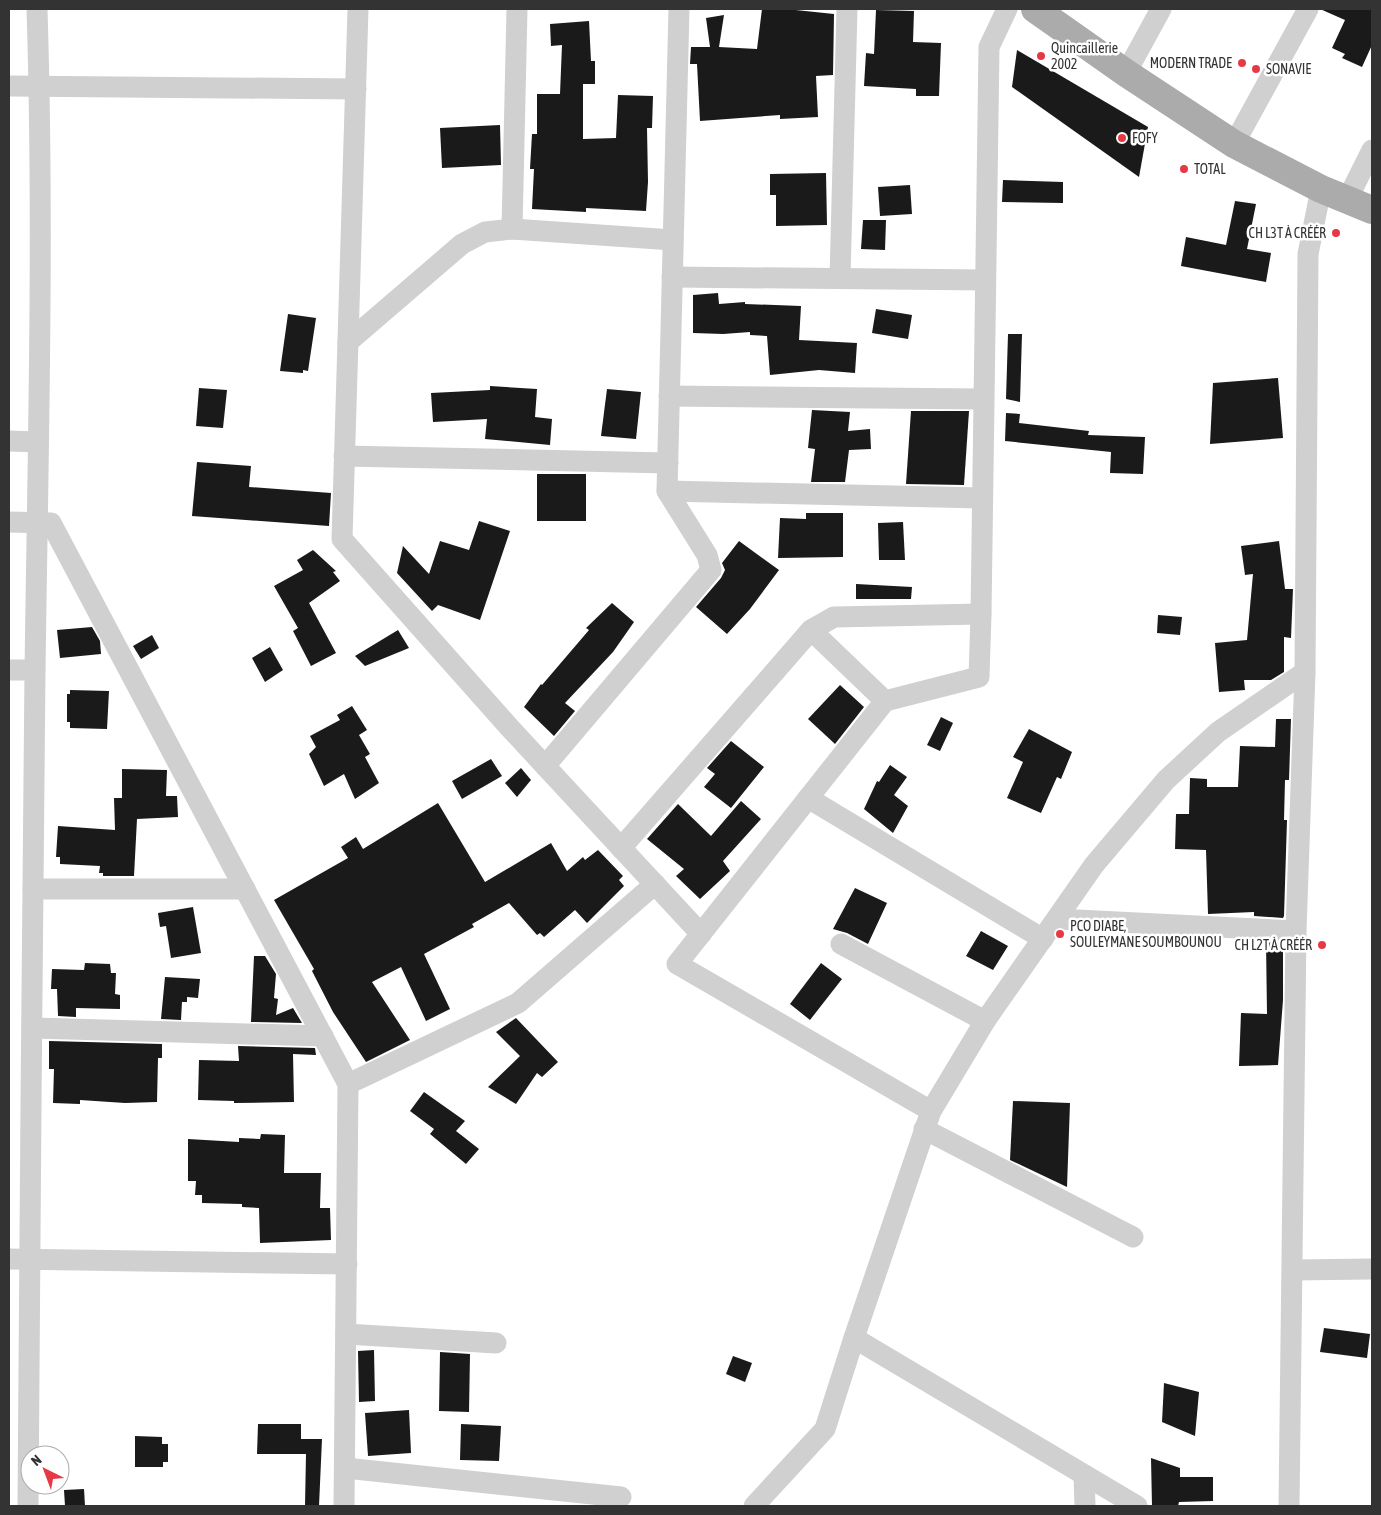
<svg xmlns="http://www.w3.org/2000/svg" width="1381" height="1515" viewBox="0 0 1381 1515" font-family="'Asap Condensed',sans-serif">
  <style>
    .building { fill: #1a1a1a }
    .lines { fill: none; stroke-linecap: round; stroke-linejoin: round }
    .minor { stroke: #d0d0d0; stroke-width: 21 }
    .primary { stroke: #ababab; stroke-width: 28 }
    .poi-dot { fill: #e63946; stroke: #fff; stroke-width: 2 }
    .labels { text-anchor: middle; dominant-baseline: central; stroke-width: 5; stroke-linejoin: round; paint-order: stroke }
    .poi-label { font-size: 14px; fill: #333; stroke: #fff; text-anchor: start }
  </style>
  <rect width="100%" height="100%" fill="#fff"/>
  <g class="building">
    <polygon points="762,9 786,9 834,14 833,75 816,76 818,117 780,119 780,115 700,121 697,64 690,64 691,47 710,47 706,18 724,15 719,47 757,49"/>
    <polygon points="1320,9 1372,9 1372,45 1362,67 1342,58 1345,54 1332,48 1345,20"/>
    <polygon points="876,10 914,11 913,42 941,43 939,96 916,96 916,89 864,86 866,53 874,54"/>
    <polygon points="589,21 591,61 595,61 595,84 583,84 583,139 616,138 618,95 653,96 652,128 647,128 648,182 646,211 586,208 586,212 532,209 534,169 530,169 532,134 537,134 537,94 560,94 562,45 551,46 550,24"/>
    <polygon points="1017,50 1148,127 1139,177 1012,87"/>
    <polygon points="500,125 501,165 442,168 440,128"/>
    <polygon points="826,173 827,225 776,226 776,195 770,195 770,174"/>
    <polygon points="1003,180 1063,182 1063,203 1002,202"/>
    <polygon points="910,185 912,214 880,216 878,187"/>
    <polygon points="1235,201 1256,204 1247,249 1271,253 1266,282 1181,266 1186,237 1226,245"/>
    <polygon points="863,220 886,220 885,250 861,249"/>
    <polygon points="718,293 719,304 745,302 745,304 801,306 799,340 857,343 855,373 819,370 770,375 767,336 750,335 750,332 723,334 693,333 693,295"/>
    <polygon points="876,309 912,315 908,339 872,333"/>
    <polygon points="288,314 316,318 308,371 303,370 303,373 280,371"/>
    <polygon points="1008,334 1022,334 1020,402 1006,399"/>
    <polygon points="1278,378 1283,438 1210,444 1213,383"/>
    <polygon points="490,386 537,389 535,417 552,419 550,445 485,439 487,419 433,422 431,393 490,390"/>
    <polygon points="199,388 227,390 223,428 196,426"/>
    <polygon points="607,389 641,392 636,439 601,436"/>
    <polygon points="812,410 850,412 848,431 870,429 871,449 849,450 845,482 811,482 815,449 808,448"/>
    <polygon points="911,411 969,411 964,485 906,484"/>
    <polygon points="1006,413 1020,414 1019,423 1089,431 1088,435 1145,437 1143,474 1110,473 1111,452 1005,441"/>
    <polygon points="197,462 251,466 249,487 331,493 329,526 192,516"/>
    <rect x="537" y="474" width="49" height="47"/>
    <polygon points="806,513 843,513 843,557 778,558 780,518 806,519"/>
    <polygon points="479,521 510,531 480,620 438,605 432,611 397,573 403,546 429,574 440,541 469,550"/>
    <polygon points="903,522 905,560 879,560 878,523"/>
    <polygon points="739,541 779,570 750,609 727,634 696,607 721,578 725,570 722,563"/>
    <polygon points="1279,541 1285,589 1293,589 1291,638 1284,637 1284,672 1271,680 1244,680 1245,690 1219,692 1215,643 1247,640 1253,574 1245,575 1241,546"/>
    <polygon points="313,550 336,571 333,572 340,581 309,603 336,653 311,666 293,631 298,628 274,586 303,570 297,560"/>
    <polygon points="856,584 912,587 911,599 856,599"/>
    <polygon points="612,603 634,622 613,652 565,703 575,711 554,736 524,707 541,684 542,685 589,630 586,628"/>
    <polygon points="1158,615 1182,617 1180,635 1157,633"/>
    <polygon points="92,627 100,641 101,654 60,658 57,630"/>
    <polygon points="398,630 409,648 365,666 355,656"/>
    <polygon points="152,635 159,648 141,659 133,646"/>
    <polygon points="270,647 283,670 265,682 252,658"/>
    <polygon points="840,685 864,707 835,744 808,719"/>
    <polygon points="70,690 109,691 107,729 70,728 70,722 67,722 67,694 70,694"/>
    <polygon points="352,706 367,730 359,735 370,754 365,757 379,783 355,799 344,774 324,786 309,754 316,747 310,736 340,720 337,715"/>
    <polygon points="941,717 953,723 940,751 927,745"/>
    <polygon points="1276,719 1291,719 1289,780 1285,780 1284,820 1287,820 1284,916 1283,918 1254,916 1254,912 1208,914 1206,850 1175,849 1176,814 1189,814 1190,778 1207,779 1207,787 1238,787 1240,746 1275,747"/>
    <polygon points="1029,729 1072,752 1061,779 1057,777 1041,813 1007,798 1023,762 1013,757"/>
    <polygon points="731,741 764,767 731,808 704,787 715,774 707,768"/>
    <polygon points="491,759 502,776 462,799 452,781"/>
    <polygon points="890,765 907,777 894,795 908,806 893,833 864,809 877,781 879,782"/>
    <polygon points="521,768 531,780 517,797 505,783"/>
    <polygon points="122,769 167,770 166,796 177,796 178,817 137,819 134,876 103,876 103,873 99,873 100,866 60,864 60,857 56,857 58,826 115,830 114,798 122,798"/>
    <polygon points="741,801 761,819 723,861 730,871 700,899 676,876 684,869 647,839 678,804 711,836"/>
    <polygon points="438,803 485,882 551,843 567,871 583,857 585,860 598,850 623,876 619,880 624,886 587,923 575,910 544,937 540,933 537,935 509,903 472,924 474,927 424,954 450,1009 426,1021 401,967 372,982 410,1040 366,1062 333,1012 312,971 314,969 274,900 348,858 341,847 356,837 363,849"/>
    <polygon points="855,888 887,903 868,944 847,933 833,929"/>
    <polygon points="193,907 201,953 171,958 166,926 160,927 158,913"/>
    <polygon points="981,931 1008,946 993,970 966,956"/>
    <polygon points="1266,942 1283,943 1283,1000 1278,1065 1239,1066 1241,1013 1267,1014"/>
    <polygon points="254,956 265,956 276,974 274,998 278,999 276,1015 293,1008 302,1023 251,1022"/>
    <polygon points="85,963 110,964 111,973 116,973 115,994 120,995 120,1009 76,1008 76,1017 58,1016 57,989 51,989 52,969 84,970"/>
    <polygon points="821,963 842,979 810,1020 790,1004"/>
    <polygon points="165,977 200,979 198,998 187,997 187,1002 182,1002 181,1020 161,1019"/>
    <polygon points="516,1018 558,1062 542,1077 537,1073 516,1104 488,1087 520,1056 496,1032"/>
    <polygon points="49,1041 162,1044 162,1058 158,1058 157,1102 125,1103 80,1100 80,1104 53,1103 54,1069 49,1069"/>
    <polygon points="238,1046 315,1048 316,1055 293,1054 294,1102 234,1103 234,1101 198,1100 199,1060 239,1061"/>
    <polygon points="424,1092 465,1121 456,1131 479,1149 466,1164 430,1134 434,1129 410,1111"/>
    <polygon points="1013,1101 1070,1103 1067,1187 1010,1160"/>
    <polygon points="261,1134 285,1135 284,1173 321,1173 320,1208 330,1208 331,1240 260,1243 259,1208 242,1207 242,1204 202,1203 202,1195 195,1195 196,1181 188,1181 188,1139 239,1142 239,1138 260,1139"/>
    <polygon points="1324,1328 1370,1334 1367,1358 1320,1352"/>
    <polygon points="374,1350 375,1401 359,1402 358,1351"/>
    <polygon points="440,1352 470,1354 469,1412 439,1411"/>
    <polygon points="733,1356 752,1363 745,1382 726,1374"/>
    <polygon points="1164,1383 1199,1392 1195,1436 1162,1422"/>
    <polygon points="409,1410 411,1453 368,1456 365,1413"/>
    <polygon points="258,1424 301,1424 301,1439 322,1439 319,1506 305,1506 306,1454 257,1454"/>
    <polygon points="461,1424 501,1426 499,1461 460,1460"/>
    <polygon points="135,1436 162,1437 162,1444 168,1444 168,1462 163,1462 163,1467 135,1467"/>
    <polygon points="1151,1458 1180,1468 1180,1477 1213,1477 1213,1501 1179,1502 1178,1506 1152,1506"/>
    <polygon points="84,1489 85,1506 65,1506 64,1490"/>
  </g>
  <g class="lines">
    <g class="minor">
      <polyline points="358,9 342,539 509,727 701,934"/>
      <polyline points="1126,73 1161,9"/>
      <polyline points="9,86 356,89"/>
      <polyline points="1234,144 1308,9"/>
      <polyline points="1347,200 1372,150"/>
      <polyline points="512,229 517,9"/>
      <polyline points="672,277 985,280"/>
      <polyline points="840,278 847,9"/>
      <polyline points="348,342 462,244 485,232 512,229 673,240"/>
      <polyline points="669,396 983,399"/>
      <polyline points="9,441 38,442"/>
      <polyline points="344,456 668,463"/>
      <polyline points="667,491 982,498"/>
      <polyline points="9,522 51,523 348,1084 344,1506"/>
      <polyline points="811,630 885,701 979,677 981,614 989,47 1007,9"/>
      <polyline points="9,670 35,670"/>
      <polyline points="885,701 677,964 931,1111"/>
      <polyline points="545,766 711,570 707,555 667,491 679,9"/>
      <polyline points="808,798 1043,939"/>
      <polyline points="621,848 811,630 834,617 981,614"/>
      <polyline points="33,889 245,889"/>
      <polyline points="1057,919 1296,931"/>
      <polyline points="841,944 985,1021"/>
      <polyline points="32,1028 323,1036"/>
      <polyline points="348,1084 518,1003 655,884"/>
      <polyline points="924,1129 1133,1237"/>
      <polyline points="9,1259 347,1264"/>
      <polyline points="1293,1270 1372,1269"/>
      <polyline points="346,1334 496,1343"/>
      <polyline points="854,1338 1137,1506"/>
      <polyline points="345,1468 621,1497"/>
      <polyline points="1084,1475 1085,1506"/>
      <path d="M 28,1506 C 31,1228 31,949 35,671 C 38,450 44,229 37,9"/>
      <polyline points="754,1506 825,1429 854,1338 931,1111 985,1021 1094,865 1166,780 1218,732 1305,672 1308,254 1321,189"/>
      <polyline points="1289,1506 1296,931 1305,672"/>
    </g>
    <polyline class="primary" points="1035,9 1126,73 1234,144 1321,189 1372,210"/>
  </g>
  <g class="poi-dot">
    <circle cx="1041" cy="56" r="5"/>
    <circle cx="1242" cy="63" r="5"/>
    <circle cx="1256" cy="69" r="5"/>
    <circle cx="1122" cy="138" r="5"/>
    <circle cx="1184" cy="169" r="5"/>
    <circle cx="1336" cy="233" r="5"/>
    <circle cx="1060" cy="934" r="5"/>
    <circle cx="1322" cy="945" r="5"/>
  </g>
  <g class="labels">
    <g class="poi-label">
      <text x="1051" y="48">Quincaillerie<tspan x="1051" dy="16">2002</tspan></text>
      <text x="1232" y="63" text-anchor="end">MODERN TRADE</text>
      <text x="1266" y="69">SONAVIE</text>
      <text x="1132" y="138">FOFY</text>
      <text x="1194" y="169">TOTAL</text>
      <text x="1326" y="233" text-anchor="end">CH L3T À CRÉÉR</text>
      <text x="1070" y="926">PCO DIABE,<tspan x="1070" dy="16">SOULEYMANE SOUMBOUNOU</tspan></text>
      <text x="1312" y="945" text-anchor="end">CH L2T À CRÉÉR</text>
    </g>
  </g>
  <rect width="1381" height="1515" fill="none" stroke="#333333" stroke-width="20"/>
  <g transform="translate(45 1470) rotate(318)"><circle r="24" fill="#ffffff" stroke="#adadad"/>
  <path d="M0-4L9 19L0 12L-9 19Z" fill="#e63946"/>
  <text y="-8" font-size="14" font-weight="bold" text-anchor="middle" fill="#333333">N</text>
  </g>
</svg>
